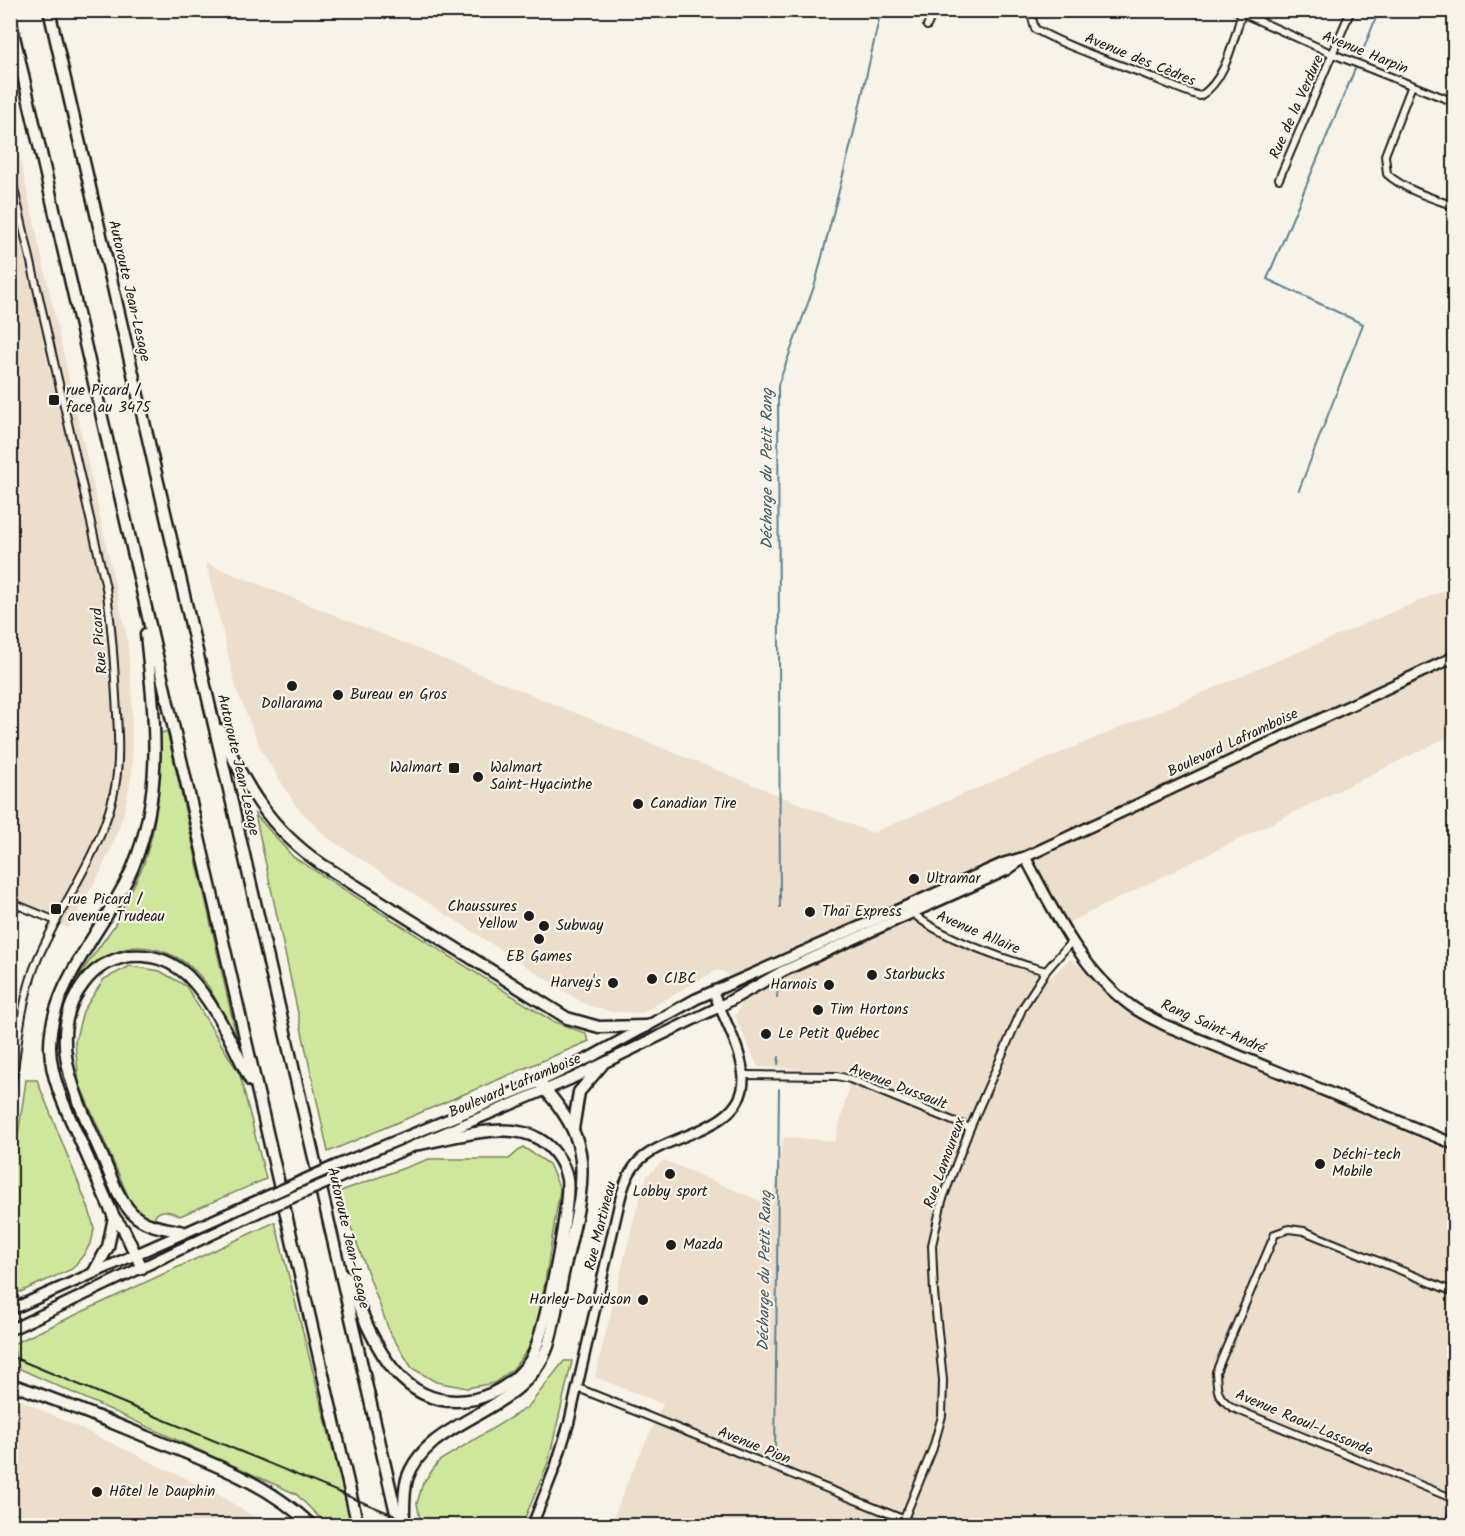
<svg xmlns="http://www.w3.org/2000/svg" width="1465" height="1536" viewBox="0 0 1465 1536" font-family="Kalam,sans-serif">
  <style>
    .built { fill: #eddecb }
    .green { fill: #cfe79c; stroke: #76825c; stroke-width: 1.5 }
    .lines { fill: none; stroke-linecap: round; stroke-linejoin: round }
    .stream { stroke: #588192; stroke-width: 2 }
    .street-casing { stroke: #1c1c1c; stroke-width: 10 }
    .secondary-casing { stroke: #1c1c1c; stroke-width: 13 }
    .primary-casing { stroke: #1c1c1c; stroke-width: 14 }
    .highway-casing { stroke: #1c1c1c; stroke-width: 15 }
    .street { stroke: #f7f3e8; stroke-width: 6 }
    .secondary { stroke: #f7f3e8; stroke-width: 8 }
    .primary { stroke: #f7f3e8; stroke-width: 9 }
    .highway { stroke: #f7f3e8; stroke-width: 10 }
    .rail { stroke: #1c1c1c; stroke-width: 2 }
    .primary-bridge-casing { stroke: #1c1c1c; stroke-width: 14; stroke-linecap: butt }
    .primary-bridge { stroke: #f7f3e8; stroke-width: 9 }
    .poi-dot { fill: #1c1c1c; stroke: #f7f3e8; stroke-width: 2 }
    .labels { text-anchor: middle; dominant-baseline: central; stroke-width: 4.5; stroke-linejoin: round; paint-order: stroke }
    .street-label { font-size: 15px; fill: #1c1c1c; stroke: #f7f3e8 }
    .poi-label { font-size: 15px; fill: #1c1c1c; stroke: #f7f3e8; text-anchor: start }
    .water-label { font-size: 16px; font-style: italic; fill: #3f5761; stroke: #f7f3e8 }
  </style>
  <rect width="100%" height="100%" fill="#f7f3e8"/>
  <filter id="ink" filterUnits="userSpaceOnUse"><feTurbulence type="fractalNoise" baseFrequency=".0167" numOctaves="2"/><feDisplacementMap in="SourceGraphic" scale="12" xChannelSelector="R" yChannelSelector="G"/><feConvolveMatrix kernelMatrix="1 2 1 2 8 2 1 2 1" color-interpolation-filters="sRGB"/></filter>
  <g filter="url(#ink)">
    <g class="built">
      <polygon points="10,115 127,638 132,698 132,772 125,809 115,839 99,875 68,928 11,906"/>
      <polygon points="206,563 872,833 1454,586 1454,734 1068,923 1024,850 967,872 895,905 948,939 1051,977 1070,959 1163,1030 1454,1153 1454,1525 611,1525 627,1483 663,1404 595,1377 634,1218 647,1176 664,1160 772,1206 784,1137 835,1141 848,1091 848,1071 758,1067 735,1017 741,1005 726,973 722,971 717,970 642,1013 613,1012 586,1005 328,838 296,806 261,750 236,688"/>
      <polygon points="10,1398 21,1400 214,1492 267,1525 11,1525"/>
    </g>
    <g class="green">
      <path d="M 167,731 L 237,1039 L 234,1040 C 227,1024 221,1008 212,993 C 204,979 191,965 176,957 C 136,937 111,948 81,979 L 78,977 L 114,926 L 143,866 L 152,835 L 158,801 L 159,734 Z"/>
      <polygon points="255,814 293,857 552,1021 585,1033 589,1041 328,1152"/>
      <path d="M 130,966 L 160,971 L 186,986 L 240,1075 L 266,1179 L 180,1216 C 168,1211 159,1206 153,1220 L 142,1214 L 132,1205 L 79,1083 L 75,1042 L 83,1011 L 104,979 Z"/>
      <polygon points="26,1080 37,1080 89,1209 94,1228 92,1240 85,1253 72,1269 11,1296 11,1171 16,1150"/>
      <polygon points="523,1147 549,1164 560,1189 539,1319 530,1347 513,1369 494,1383 467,1388 436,1382 412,1368 390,1333 338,1192 429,1159 509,1159"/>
      <polygon points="275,1222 352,1525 327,1525 296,1494 18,1368 13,1344"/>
      <polygon points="564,1361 572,1361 548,1463 522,1525 421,1525 417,1503 423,1483 439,1461 528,1407"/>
    </g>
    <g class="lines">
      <g class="stream">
        <polyline points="1360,58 1379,10"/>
        <polyline points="1299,490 1363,324 1267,279 1355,69"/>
        <polyline points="780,907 778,385 815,284 853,136 881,10"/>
        <polyline points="777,997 778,988"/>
        <polyline points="778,1064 779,1057"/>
        <polyline points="775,1454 779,1089"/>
      </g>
      <defs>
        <g id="street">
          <path d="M 1030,10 L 1035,29 C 1068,47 1104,59 1139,72 C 1160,80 1179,90 1200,96 C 1226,81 1233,40 1242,13"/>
          <polyline points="1235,10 1333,54 1454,102"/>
          <polyline points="927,26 934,10"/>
          <path d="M 1412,85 L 1385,155 L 1387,174 C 1405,190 1432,198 1454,206"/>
          <path d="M 10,171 L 106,588 C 112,624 114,661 116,697 C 118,730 121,764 113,797 C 99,855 62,903 38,958 C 20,1001 17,1053 10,1100"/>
          <polyline points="1279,179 1351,10"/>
          <polyline points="10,902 56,921"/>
          <path d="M 911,911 C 934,936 1012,962 1046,971"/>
          <polyline points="743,1075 837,1076 850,1079 970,1128"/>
          <path d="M 1454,1292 L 1304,1231 L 1289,1229 L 1275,1234 L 1216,1372 C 1217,1390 1216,1397 1233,1408 L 1454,1499"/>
          <polyline points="578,1388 920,1526"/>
          <polyline points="904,1519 933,1448 942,1416 943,1380 934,1293 932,1245 942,1201 970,1128 1023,1007 1046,971 1071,942"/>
          <polyline points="1448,1526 1454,1509"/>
        </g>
        <g id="secondary">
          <polyline points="10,1518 28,1526"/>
          <path d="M 532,1526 L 556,1465 L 569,1423 L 620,1200 C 624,1184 629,1170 641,1159 C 672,1132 750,1129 743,1073 C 740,1045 723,1018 713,991"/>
        </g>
        <g id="primary">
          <path d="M 1025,857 C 1054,911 1080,969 1131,1006 C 1142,1014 1155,1020 1167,1026 L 1454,1144"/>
          <polyline points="335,1166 539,1082 591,1057 696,999 1004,863 1025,857 1454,657"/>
          <polyline points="338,1178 571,1079 719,1007 783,971 1007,870 1021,860"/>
          <polyline points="10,1310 261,1199"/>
          <polyline points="10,1330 263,1210"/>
        </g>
        <g id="highway">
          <polyline points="49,10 399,1526"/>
          <polyline points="10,19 358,1526"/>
          <path d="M 220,730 C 245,786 269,828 321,864 L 567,1018 L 599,1027 L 647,1026"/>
          <polyline points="573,1129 579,1092 602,1065"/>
          <path d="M 183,1232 C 166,1228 146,1227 133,1214 C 116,1197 109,1170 99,1149 C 77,1098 43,1035 84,983 C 95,968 111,959 130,956 C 152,954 172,961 188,976 C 217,1006 232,1045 251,1081"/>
          <path d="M 142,1268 L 124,1230 L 114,1217 C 102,1191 91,1164 79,1138 C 66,1109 51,1080 50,1048 C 49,983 108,926 133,867 C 165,789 154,715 146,634"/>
          <polyline points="94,1272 108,1247 114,1217"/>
          <path d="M 347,1277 C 370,1333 396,1415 475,1399 C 497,1394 517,1380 530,1361 C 544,1339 571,1205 567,1179 C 564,1163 554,1148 539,1139 C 508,1120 453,1138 419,1144"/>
          <path d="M 10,1384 C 59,1400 105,1420 152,1439 C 208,1462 267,1482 312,1526"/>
          <path d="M 404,1525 C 404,1510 403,1494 407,1479 C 428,1416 522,1417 548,1346 C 555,1322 558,1298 563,1274 C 571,1237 588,1185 579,1148 C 573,1122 556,1102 539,1082"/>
        </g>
      </defs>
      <use href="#street" class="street-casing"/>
      <use href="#secondary" class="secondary-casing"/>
      <use href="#primary" class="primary-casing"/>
      <use href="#highway" class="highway-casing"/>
      <use href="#street" class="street"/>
      <use href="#secondary" class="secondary"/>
      <use href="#primary" class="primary"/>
      <use href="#highway" class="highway"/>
      <polyline class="rail" points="10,1356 420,1526"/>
      <defs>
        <g id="primary-bridge">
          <polyline points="261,1199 335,1166"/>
          <polyline points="263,1210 338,1178"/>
        </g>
      </defs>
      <use href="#primary-bridge" class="primary-bridge-casing"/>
      <use href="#primary-bridge" class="primary-bridge"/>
    </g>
  </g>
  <g class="poi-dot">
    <rect x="48" y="394" width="12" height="12" rx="3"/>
    <circle cx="292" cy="686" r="6"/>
    <circle cx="338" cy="695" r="6"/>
    <rect x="448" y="762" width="12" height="12" rx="3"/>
    <circle cx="478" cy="777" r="6"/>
    <circle cx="638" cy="804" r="6"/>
    <circle cx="914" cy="879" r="6"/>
    <rect x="50" y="903" width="12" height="12" rx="3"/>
    <circle cx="810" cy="912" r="6"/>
    <circle cx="529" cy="916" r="6"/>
    <circle cx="544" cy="926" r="6"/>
    <circle cx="539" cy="939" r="6"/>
    <circle cx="872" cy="975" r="6"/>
    <circle cx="652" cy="979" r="6"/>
    <circle cx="613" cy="983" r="6"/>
    <circle cx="829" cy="985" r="6"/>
    <circle cx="818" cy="1010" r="6"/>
    <circle cx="766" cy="1034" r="6"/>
    <circle cx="1320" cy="1164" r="6"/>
    <circle cx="670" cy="1174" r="6"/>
    <circle cx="671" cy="1245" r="6"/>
    <circle cx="643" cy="1300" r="6"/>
    <circle cx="97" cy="1492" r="6"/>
  </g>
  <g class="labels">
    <g class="street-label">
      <text transform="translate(1365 53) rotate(22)">Avenue Harpin</text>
      <text transform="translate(1140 60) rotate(22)">Avenue des Cèdres</text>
      <text transform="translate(1297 107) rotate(-66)">Rue de la Verdure</text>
      <text transform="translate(129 291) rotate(77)">Autoroute Jean-Lesage</text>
      <text transform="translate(100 641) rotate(-95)">Rue Picard</text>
      <text transform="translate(1233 743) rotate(-25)">Boulevard Laframboise</text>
      <text transform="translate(238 765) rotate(77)">Autoroute Jean-Lesage</text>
      <text transform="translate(978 933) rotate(23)">Avenue Allaire</text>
      <text transform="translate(1213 1027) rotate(24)">Rang Saint-André</text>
      <text transform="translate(515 1086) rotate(-23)">Boulevard Laframboise</text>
      <text transform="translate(898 1087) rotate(21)">Avenue Dussault</text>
      <text transform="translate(945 1163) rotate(-70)">Rue Lamoureux</text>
      <text transform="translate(601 1226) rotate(-76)">Rue Martineau</text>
      <text transform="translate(348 1238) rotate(77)">Autoroute Jean-Lesage</text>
      <text transform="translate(1304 1423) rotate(23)">Avenue Raoul-Lassonde</text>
      <text transform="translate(754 1446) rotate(22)">Avenue Pion</text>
    </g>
    <g class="poi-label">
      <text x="66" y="391">rue Picard /<tspan x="66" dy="17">face au 3475</tspan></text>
      <text x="350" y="695">Bureau en Gros</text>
      <text x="292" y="704" text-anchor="middle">Dollarama</text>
      <text x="442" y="768" text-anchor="end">Walmart</text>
      <text x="490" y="768">Walmart<tspan x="490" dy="17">Saint-Hyacinthe</tspan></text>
      <text x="650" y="804">Canadian Tire</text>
      <text x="926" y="879">Ultramar</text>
      <text x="68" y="900">rue Picard /<tspan x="68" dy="17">avenue Trudeau</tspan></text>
      <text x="517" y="907" text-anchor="end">Chaussures<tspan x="517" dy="17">Yellow</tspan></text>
      <text x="822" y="912">Thaï Express</text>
      <text x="556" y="926">Subway</text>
      <text x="539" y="957" text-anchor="middle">EB Games</text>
      <text x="884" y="975">Starbucks</text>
      <text x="664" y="979">CIBC</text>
      <text x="601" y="983" text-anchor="end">Harvey's</text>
      <text x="817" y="985" text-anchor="end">Harnois</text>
      <text x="830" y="1010">Tim Hortons</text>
      <text x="778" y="1034">Le Petit Québec</text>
      <text x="1332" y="1155">Déchi-tech<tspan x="1332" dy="17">Mobile</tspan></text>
      <text x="670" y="1192" text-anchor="middle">Lobby sport</text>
      <text x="683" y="1245">Mazda</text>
      <text x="631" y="1300" text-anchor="end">Harley-Davidson</text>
      <text x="109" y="1492">Hôtel le Dauphin</text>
    </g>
    <g class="water-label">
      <text transform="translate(767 469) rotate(-90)">Décharge du Petit Rang</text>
      <text transform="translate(765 1271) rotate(-89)">Décharge du Petit Rang</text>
    </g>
  </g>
  <rect width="1465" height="1536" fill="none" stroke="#f7f3e8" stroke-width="36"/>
  <rect x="18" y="18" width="1429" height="1500" fill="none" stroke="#1c1c1c" stroke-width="2" filter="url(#ink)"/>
</svg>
